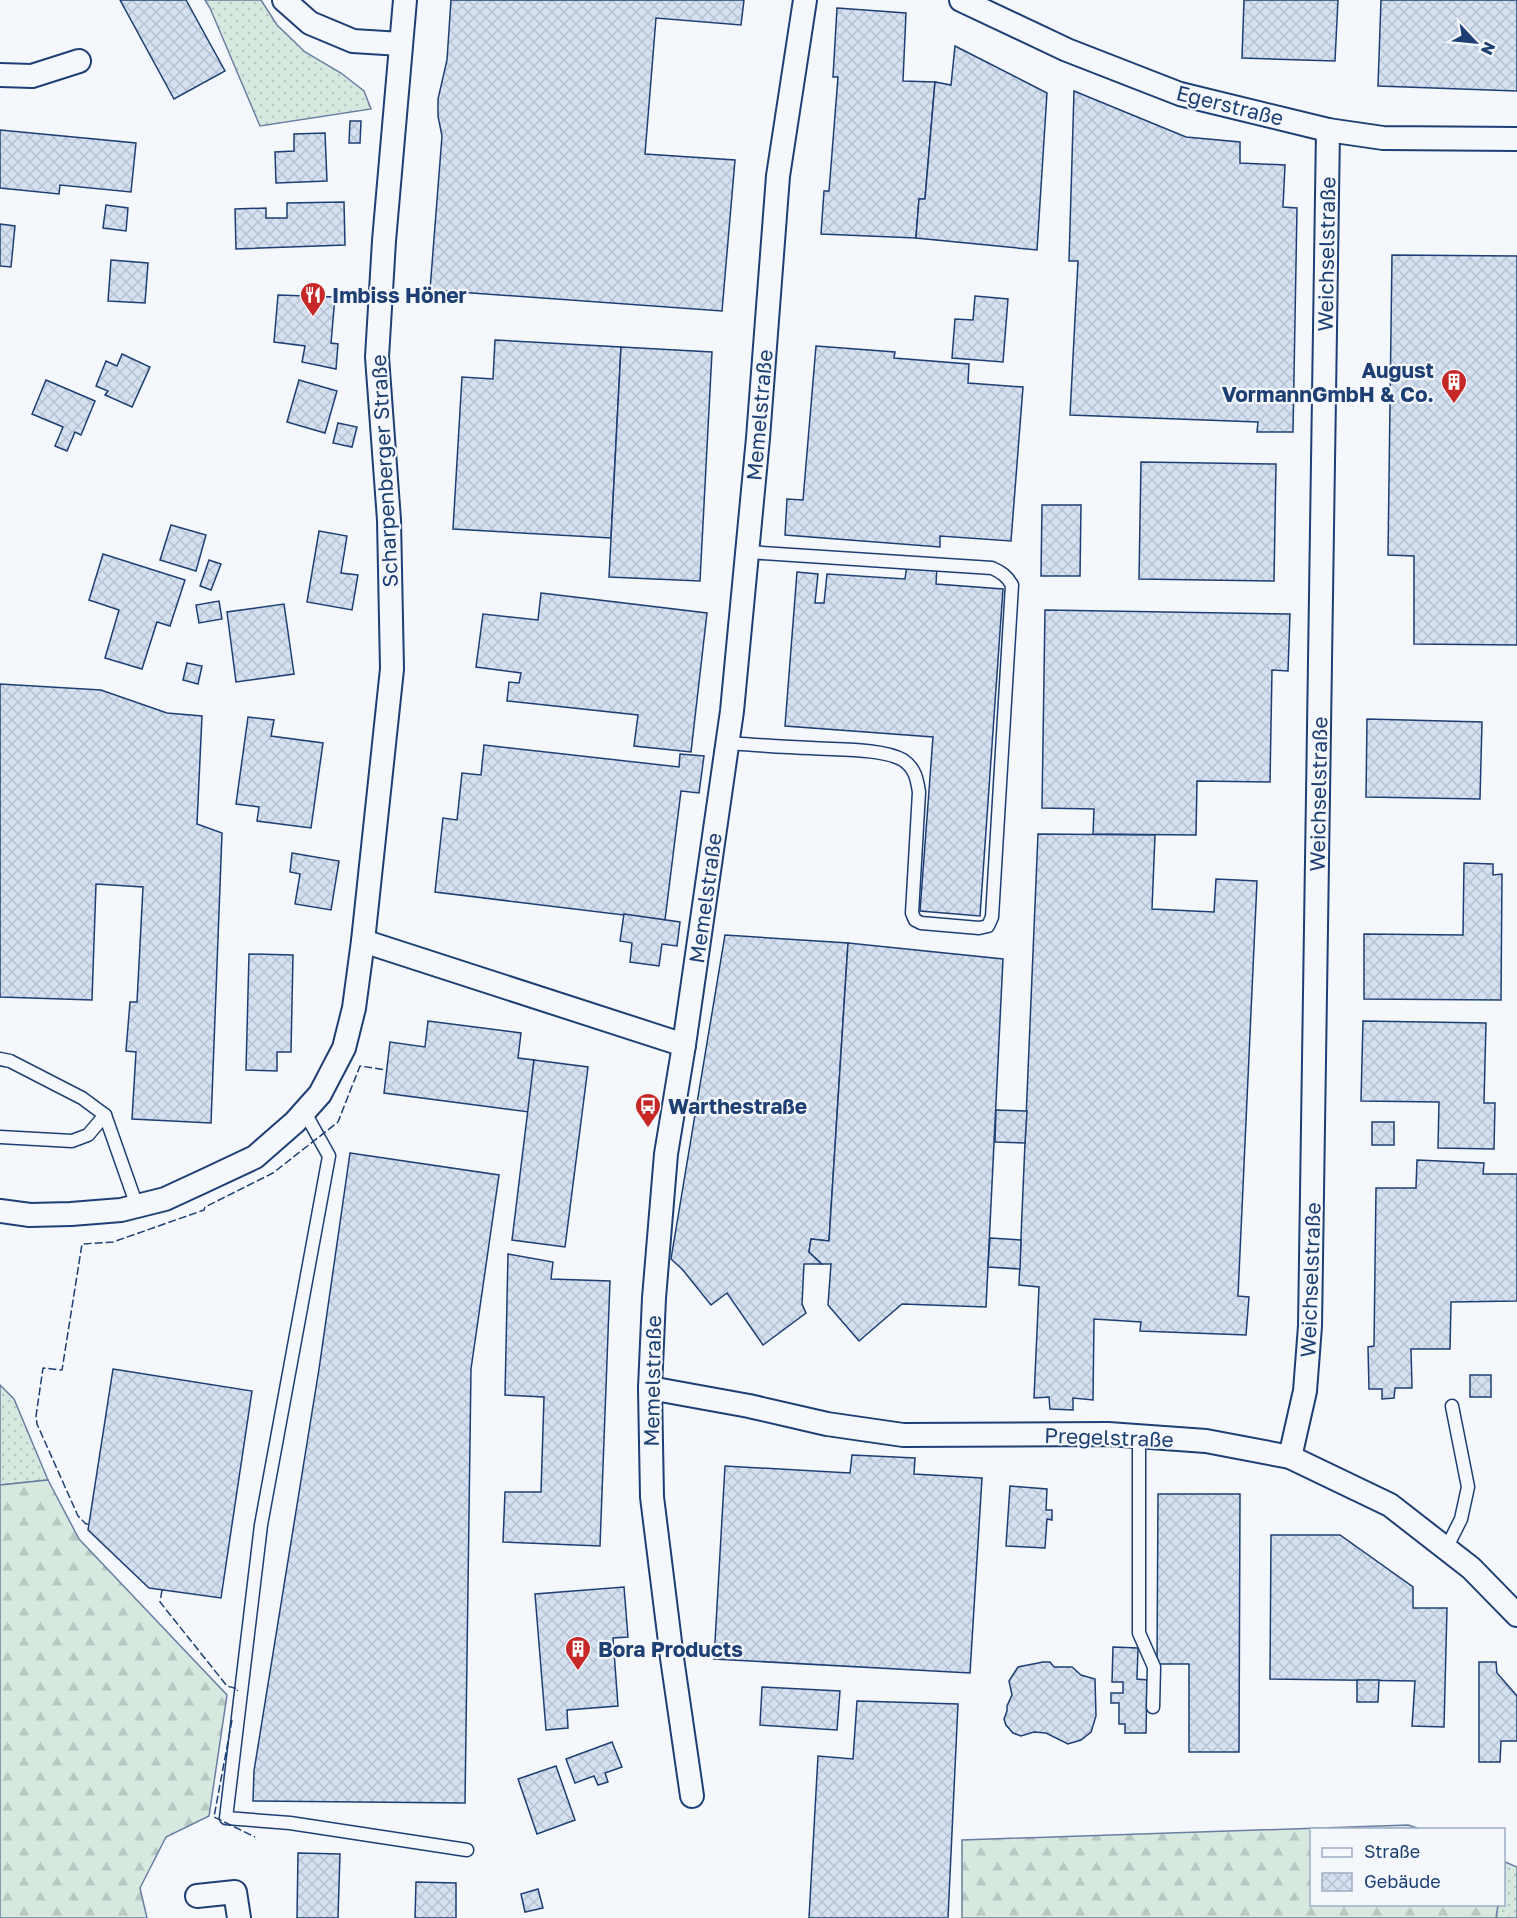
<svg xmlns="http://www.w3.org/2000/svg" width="1517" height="1918" viewBox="0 0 1517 1918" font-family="'Golos Text',sans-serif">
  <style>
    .grass { fill: url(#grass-dots); stroke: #687fa3; stroke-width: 1.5 }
    .forest { fill: url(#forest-firs); stroke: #687fa3; stroke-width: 1.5 }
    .building { fill: url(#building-cross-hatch); stroke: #1d3f73; stroke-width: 1.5 }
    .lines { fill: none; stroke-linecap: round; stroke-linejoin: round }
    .service-casing { stroke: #1d3f73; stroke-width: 15 }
    .minor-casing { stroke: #1d3f73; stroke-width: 26 }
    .service { stroke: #f4f7fb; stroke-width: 12 }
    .minor { stroke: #f4f7fb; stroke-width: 22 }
    .fence { stroke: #1d3f73; stroke-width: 1.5; stroke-dasharray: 8 3; stroke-linecap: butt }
    .labels { text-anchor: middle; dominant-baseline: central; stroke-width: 4.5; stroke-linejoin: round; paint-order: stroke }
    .street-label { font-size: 21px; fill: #1d3f73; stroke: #f4f7fb }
    .poi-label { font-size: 21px; font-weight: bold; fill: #1d3f73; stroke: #f4f7fb; text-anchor: start }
  </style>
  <defs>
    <pattern id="grass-dots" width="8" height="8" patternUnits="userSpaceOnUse" patternTransform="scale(1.5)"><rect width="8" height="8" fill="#d7e8df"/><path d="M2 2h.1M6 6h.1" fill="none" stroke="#b8c8c3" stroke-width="1.8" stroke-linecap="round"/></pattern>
    <pattern id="forest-firs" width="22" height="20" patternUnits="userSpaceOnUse" patternTransform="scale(1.5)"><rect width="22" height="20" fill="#d7e8df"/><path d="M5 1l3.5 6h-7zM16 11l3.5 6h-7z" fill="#b8c8c3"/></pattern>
    <pattern id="building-cross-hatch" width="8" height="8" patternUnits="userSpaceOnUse" patternTransform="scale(1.5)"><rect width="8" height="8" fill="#d5e0f0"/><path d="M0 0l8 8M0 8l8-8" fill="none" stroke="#b6c1d1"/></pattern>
  </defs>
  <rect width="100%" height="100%" fill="#f4f7fb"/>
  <g class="grass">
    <polygon points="205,0 261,0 277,25 305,52 341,73 364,91 371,109 260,126 210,8"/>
    <polygon points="0,1385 14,1399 48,1480 0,1485"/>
    <polygon points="1505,1862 1517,1867 1517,1918 1496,1918 1498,1905 1504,1904"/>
  </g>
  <g class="forest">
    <polygon points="48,1480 79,1539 227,1695 209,1816 166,1837 140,1888 147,1918 0,1918 0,1485"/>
    <polygon points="1408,1825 1420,1829 1312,1830 1312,1904 1498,1905 1496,1918 962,1918 962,1840"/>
  </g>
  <g class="building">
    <polygon points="120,0 186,0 225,71 174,99"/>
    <polygon points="451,0 744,0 741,25 656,18 645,154 735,160 722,311 430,290 442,136 438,116 438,99 447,60"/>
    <polygon points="1244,0 1338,0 1335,61 1242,58"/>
    <polygon points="1381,0 1517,0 1517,91 1378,86"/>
    <polygon points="837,8 906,13 903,81 935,82 925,199 919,199 916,238 821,234 824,191 829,191 838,77 833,77"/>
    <polygon points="955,46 1047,93 1037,250 916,238 919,199 925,199 935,82 951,85"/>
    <polygon points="1074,91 1186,137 1240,142 1240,163 1285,165 1283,207 1297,208 1293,432 1257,432 1258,422 1070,415 1078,261 1069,261"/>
    <polygon points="350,121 361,121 360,143 349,143"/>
    <polygon points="0,130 136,143 131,192 60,185 59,194 0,188"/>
    <polygon points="325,133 327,181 276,183 275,152 294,151 294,134"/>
    <polygon points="344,202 345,245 236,249 235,209 266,208 266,218 287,218 287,203"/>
    <polygon points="106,205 128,208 126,231 103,228"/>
    <polygon points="0,224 15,226 11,267 0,266"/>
    <polygon points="1392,255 1517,256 1517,645 1414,644 1414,556 1388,555"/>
    <polygon points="111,260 148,263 145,303 108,301"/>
    <polygon points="278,295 335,297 331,343 338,344 336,369 302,362 305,346 274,342"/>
    <polygon points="975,296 1008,299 1003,362 952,358 955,319 973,320"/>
    <polygon points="495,340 621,347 611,538 453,529 462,377 493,379"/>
    <polygon points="816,346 895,352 894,358 969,364 968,383 1023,387 1011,541 940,536 940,547 785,535 787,499 803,500"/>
    <polygon points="621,347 712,352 700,581 609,577"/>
    <polygon points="122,354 150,367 132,407 105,395 108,391 96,386 106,361 117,366"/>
    <polygon points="46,380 95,401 81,435 75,432 67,451 55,446 63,427 32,414"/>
    <polygon points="299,380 337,391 325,433 287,422"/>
    <polygon points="338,423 357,427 352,447 333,443"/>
    <polygon points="1141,462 1276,464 1274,581 1139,579"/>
    <polygon points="1042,505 1081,505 1080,576 1041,576"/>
    <polygon points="171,525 206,535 196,571 160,560"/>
    <polygon points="319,531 347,536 341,573 358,575 352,610 307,602"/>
    <polygon points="103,554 185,580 170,626 157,622 142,669 105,658 119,610 89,600"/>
    <polygon points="209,560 221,564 211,590 200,586"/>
    <polygon points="907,565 937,567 936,584 1003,589 980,916 920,911 933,737 785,726 797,572 818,574 815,603 824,603 827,574 905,579"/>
    <polygon points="541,593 707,613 691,752 634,746 638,715 507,701 509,682 519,683 521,673 476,667 483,614 538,620"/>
    <polygon points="219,601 222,619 199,623 196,605"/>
    <polygon points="284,604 294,674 236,682 227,612"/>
    <polygon points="1045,610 1290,614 1288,671 1272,670 1270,782 1197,781 1196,835 1093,834 1094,809 1042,808"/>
    <polygon points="187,663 202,666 198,684 183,680"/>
    <polygon points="0,684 101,690 167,713 202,716 197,824 222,833 211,1123 132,1119 136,1052 126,1051 130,1002 137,1002 143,887 96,884 92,1000 0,997"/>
    <polygon points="248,717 274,720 271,736 323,743 311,828 257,821 259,807 236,804"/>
    <polygon points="1367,719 1482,722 1480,799 1366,797"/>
    <polygon points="484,745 679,767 680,754 704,756 699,793 681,791 665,920 435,892 443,818 457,820 462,773 481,775"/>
    <polygon points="1038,834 1155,835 1152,909 1214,912 1216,879 1257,881 1238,1296 1249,1297 1246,1335 1140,1331 1141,1322 1094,1319 1093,1400 1073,1398 1073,1410 1050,1409 1049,1397 1034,1398 1039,1287 1019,1285"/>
    <polygon points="292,853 339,861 331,910 295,904 300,874 290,872"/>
    <polygon points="1464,863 1493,864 1493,875 1502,874 1501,1000 1364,999 1364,934 1463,935"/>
    <polygon points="624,914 680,922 677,946 662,944 659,966 630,962 632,943 620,941"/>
    <polygon points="725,935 848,943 829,1241 811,1239 809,1252 822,1264 804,1264 802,1304 806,1313 763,1345 727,1293 711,1305 682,1269 671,1259"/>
    <polygon points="848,943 1003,959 986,1307 902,1304 859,1341 828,1305 831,1264 822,1264 809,1252 811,1239 829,1241"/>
    <polygon points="249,954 293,955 291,1052 277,1052 277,1071 246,1070"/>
    <polygon points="428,1021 521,1033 518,1058 534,1060 529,1112 384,1093 390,1042 425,1047"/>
    <polygon points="1363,1021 1486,1023 1484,1103 1495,1103 1494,1149 1438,1148 1439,1102 1361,1101"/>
    <polygon points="534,1060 588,1067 565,1247 512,1240"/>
    <polygon points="996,1110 1027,1111 1025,1143 995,1142"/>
    <rect x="1372" y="1122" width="22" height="23"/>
    <polygon points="350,1153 499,1175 471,1369 465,1803 253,1801 254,1771 319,1369"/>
    <polygon points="1417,1160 1484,1163 1483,1174 1517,1174 1517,1301 1451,1302 1450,1349 1411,1349 1412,1388 1395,1388 1394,1398 1382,1399 1382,1389 1369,1389 1368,1347 1374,1346 1376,1188 1416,1188"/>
    <polygon points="990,1238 1021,1240 1020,1269 988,1267"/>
    <polygon points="508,1254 553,1262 551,1279 610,1281 600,1546 503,1542 505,1492 541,1492 544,1397 505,1395"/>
    <polygon points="113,1369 252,1391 221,1598 149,1588 88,1530"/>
    <rect x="1470" y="1375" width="21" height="22"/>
    <polygon points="852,1455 915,1458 914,1474 982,1478 970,1673 714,1659 725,1466 850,1473"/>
    <polygon points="1010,1486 1047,1489 1046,1510 1052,1510 1052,1520 1047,1519 1045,1548 1006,1546"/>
    <polygon points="1158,1494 1240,1494 1239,1752 1189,1752 1189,1664 1157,1664"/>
    <polygon points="1271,1535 1340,1535 1413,1587 1413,1608 1447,1608 1444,1727 1412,1726 1415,1681 1270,1679"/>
    <polygon points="624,1587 628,1637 613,1638 618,1706 567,1710 568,1728 546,1730 535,1594"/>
    <polygon points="1113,1647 1138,1648 1137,1679 1147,1680 1146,1733 1125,1733 1125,1724 1119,1724 1119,1703 1111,1703 1111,1693 1123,1693 1123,1682 1112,1682"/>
    <polygon points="1043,1662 1050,1662 1054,1667 1072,1667 1081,1675 1095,1679 1096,1716 1091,1732 1081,1740 1068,1744 1046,1733 1034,1732 1021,1736 1013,1733 1006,1725 1004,1719 1007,1711 1007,1706 1012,1695 1009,1681 1018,1667"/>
    <polygon points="1479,1662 1496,1662 1497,1673 1517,1696 1517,1741 1501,1741 1500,1762 1479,1762"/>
    <polygon points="1357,1680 1379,1680 1378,1702 1357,1702"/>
    <polygon points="762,1687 840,1691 837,1730 760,1725"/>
    <polygon points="857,1701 958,1704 948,1918 809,1918 818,1756 853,1759"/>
    <polygon points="612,1742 622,1767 605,1773 608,1782 598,1785 594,1776 575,1783 566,1759"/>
    <polygon points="556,1766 575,1820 537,1834 518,1779"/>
    <polygon points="298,1853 340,1854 338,1918 297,1918"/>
    <polygon points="416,1882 456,1883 456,1918 415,1918"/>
    <polygon points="538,1889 543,1908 525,1912 521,1894"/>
  </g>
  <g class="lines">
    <defs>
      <g id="service">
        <path d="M 727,743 C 755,745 783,747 811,748 C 835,750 882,748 903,760 C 915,768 917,779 919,792 L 912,913 L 915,920 L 921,923 L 979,928 L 988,926 L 992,917 L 1012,585 C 1007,576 1001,572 992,568 L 747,552"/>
        <polyline points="0,1059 10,1061 82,1098 105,1115 137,1206"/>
        <polyline points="304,1111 329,1156 261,1525 226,1818 290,1823 467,1850"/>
        <polyline points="0,1137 72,1141 88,1135 105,1115"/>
        <polyline points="1139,1436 1139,1633 1154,1667 1153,1707"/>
        <polyline points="1446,1549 1461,1519 1468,1487 1452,1406"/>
      </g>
      <g id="minor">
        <polyline points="284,0 310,23 353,41 401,44"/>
        <polyline points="961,0 1067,50 1180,94 1328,130 1383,138 1517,139"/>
        <polyline points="0,75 32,76 79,61"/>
        <polyline points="363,941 684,1045"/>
        <polyline points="0,1211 30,1215 71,1214 121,1210 165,1199 204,1181 255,1157 295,1122 320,1094 344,1048 354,1008 363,941 392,669 389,520 377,357 384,241 405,0"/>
        <polyline points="650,1388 749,1406 827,1424 903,1435 1108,1434 1206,1441 1290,1457 1390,1505 1471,1568 1517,1615"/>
        <polyline points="1290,1457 1305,1391 1310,1326 1328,130"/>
        <polyline points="692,1796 672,1658 652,1497 650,1388 654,1298 666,1154 684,1045 732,711 758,438 778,176 805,0"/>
        <polyline points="197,1896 235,1892 239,1918"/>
      </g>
    </defs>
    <use href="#service" class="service-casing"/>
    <use href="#minor" class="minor-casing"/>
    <use href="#service" class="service"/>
    <use href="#minor" class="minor"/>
    <g class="fence">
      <polyline points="88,1524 86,1524 78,1516 37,1424 36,1416 43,1368 62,1370 82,1244 113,1242 204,1210 205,1207 273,1173 338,1122 360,1066 387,1070"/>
      <polyline points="162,1590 160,1602 227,1686 238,1689 237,1691"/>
      <polyline points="232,1720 214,1817 255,1837"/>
    </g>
  </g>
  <defs>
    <symbol id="restaurant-pin" viewBox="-11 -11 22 30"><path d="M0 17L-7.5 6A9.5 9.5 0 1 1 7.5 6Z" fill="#c62828" stroke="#f4f7fb"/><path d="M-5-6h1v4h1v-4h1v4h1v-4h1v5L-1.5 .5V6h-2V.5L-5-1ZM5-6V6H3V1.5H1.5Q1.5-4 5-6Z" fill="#fff"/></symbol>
    <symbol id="building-pin" viewBox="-11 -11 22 30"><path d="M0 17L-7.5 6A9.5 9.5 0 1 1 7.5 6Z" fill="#c62828" stroke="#f4f7fb"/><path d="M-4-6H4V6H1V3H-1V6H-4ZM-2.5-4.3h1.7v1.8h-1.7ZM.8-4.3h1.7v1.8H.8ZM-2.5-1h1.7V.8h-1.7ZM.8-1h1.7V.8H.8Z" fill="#fff"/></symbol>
    <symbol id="bus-pin" viewBox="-11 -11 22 30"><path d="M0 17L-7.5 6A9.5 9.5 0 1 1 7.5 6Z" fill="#c62828" stroke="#f4f7fb"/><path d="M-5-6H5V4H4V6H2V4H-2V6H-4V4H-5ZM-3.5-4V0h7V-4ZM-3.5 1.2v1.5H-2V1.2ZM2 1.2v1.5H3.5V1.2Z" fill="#fff"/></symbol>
  </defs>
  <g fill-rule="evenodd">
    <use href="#restaurant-pin" x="298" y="280" width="30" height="40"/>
    <use href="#building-pin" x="1439" y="367" width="30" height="40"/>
    <use href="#bus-pin" x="633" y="1091" width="30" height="40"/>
    <use href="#building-pin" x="563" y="1634" width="30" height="40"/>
  </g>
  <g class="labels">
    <g class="street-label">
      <text transform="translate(1230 105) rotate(14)">Egerstraße</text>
      <text transform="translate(1326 254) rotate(-89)">Weichselstraße</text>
      <text transform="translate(759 415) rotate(-85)">Memelstraße</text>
      <text transform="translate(384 471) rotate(-93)">Scharpenberger Straße</text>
      <text transform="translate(1318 794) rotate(-89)">Weichselstraße</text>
      <text transform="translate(705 898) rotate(-82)">Memelstraße</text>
      <text transform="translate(1310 1280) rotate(-88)">Weichselstraße</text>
      <text transform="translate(652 1381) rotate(-89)">Memelstraße</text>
      <text transform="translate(1109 1437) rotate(2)">Pregelstraße</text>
    </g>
    <g class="poi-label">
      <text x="332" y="295">Imbiss Höner</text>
      <text x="1434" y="370" text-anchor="end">August<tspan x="1434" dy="24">VormannGmbH &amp; Co.</tspan></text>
      <text x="668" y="1106">Warthestraße</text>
      <text x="598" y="1649">Bora Products</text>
    </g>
  </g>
  <rect x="1310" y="1828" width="195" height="78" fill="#f4f7fb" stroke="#9eadc5" stroke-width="1.5"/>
  <rect x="1322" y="1848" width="30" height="9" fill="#f4f7fb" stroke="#9eadc5" stroke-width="1.5"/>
  <text x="1364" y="1858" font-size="18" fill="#1d3f73">Straße</text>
  <rect x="1322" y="1873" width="30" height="18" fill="url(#building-cross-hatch)" stroke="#9eadc5" stroke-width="1.5"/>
  <text x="1364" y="1888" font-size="18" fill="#1d3f73">Gebäude</text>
  <g transform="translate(1475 42) rotate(116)" stroke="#f4f7fb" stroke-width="4.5" paint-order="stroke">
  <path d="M0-4.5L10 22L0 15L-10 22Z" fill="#1d3f73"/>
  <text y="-9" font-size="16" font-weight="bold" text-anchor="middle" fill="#1d3f73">N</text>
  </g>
</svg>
